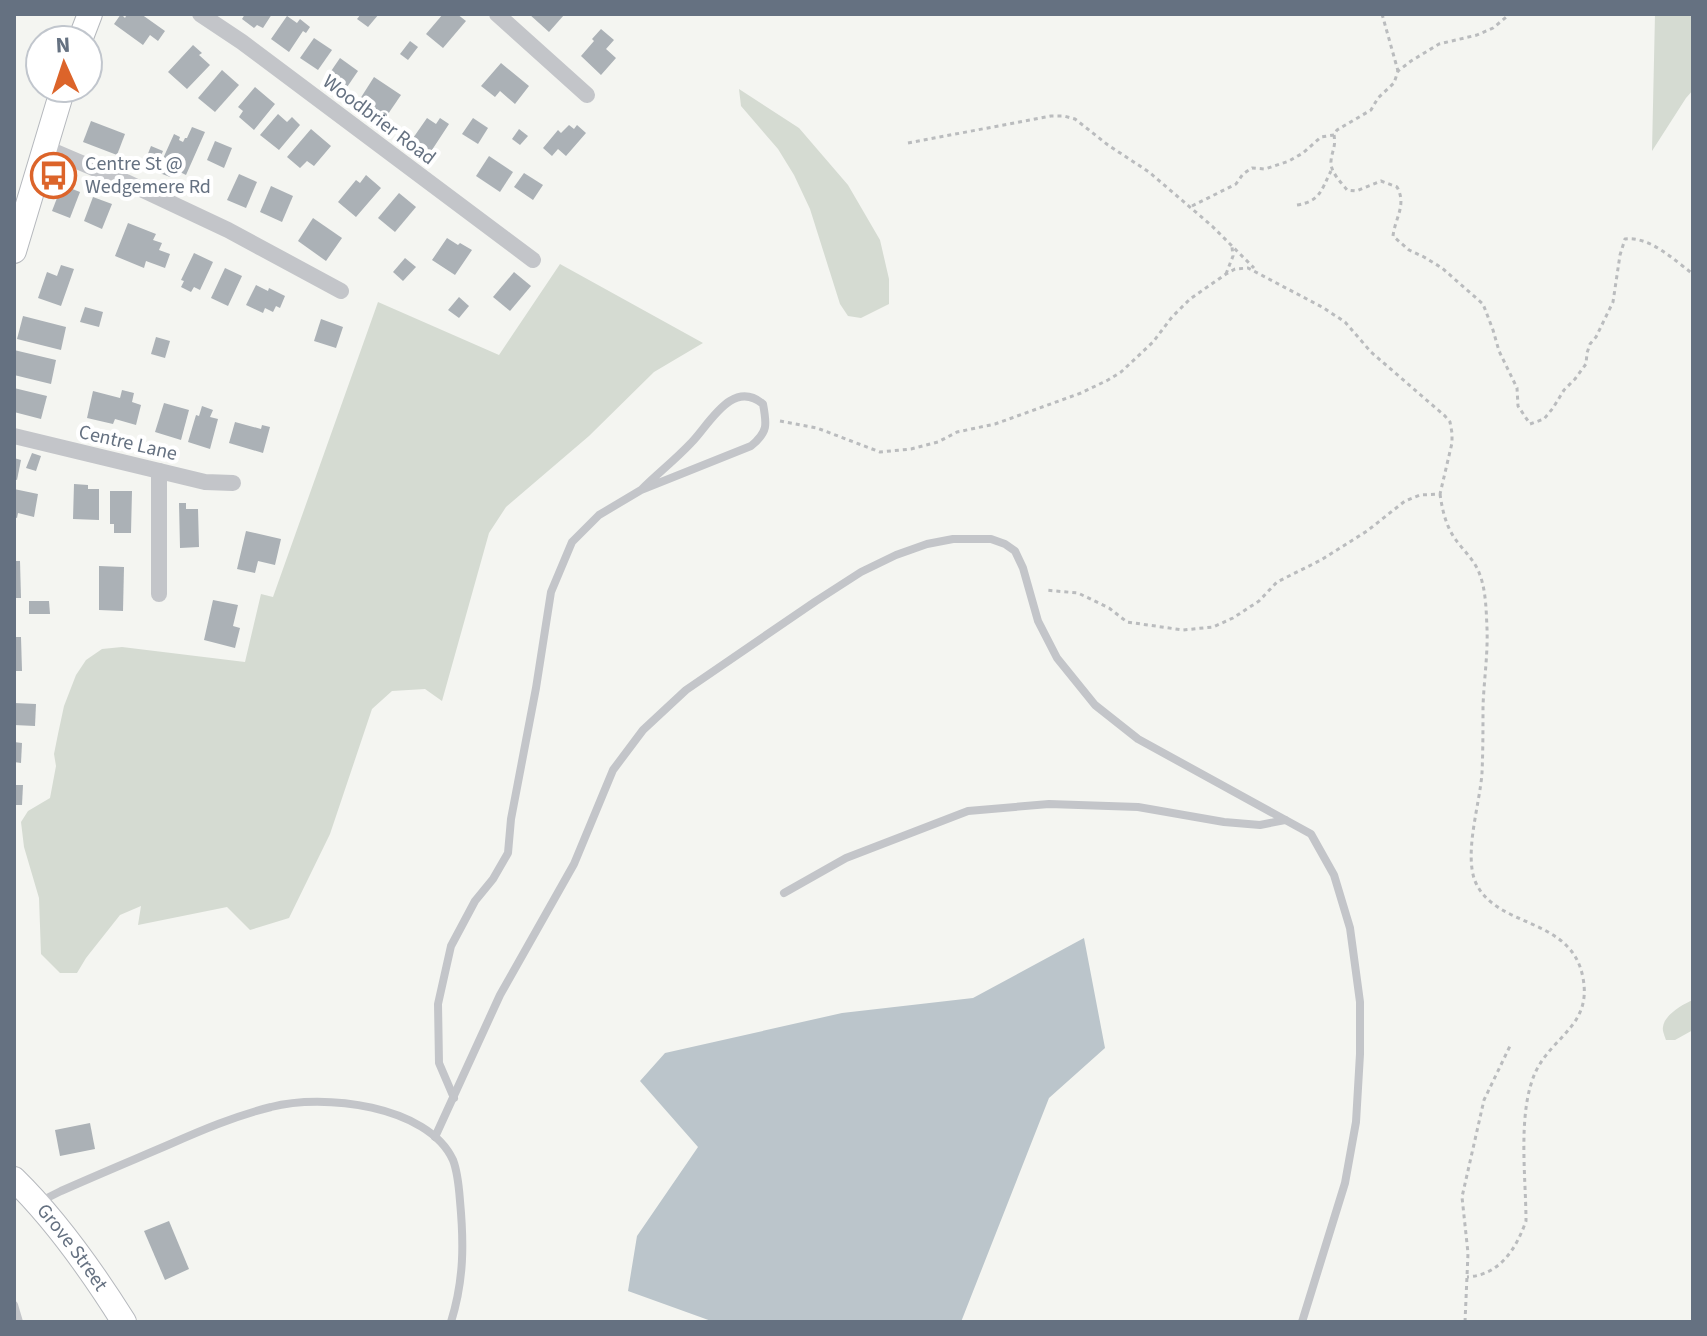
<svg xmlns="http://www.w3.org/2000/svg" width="1707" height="1336" viewBox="0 0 1707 1336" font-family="'Source Sans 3',sans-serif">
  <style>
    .green { fill: #d5dbd2 }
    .water { fill: #bbc5cb }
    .building { fill: #abb1b6 }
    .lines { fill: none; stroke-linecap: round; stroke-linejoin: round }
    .secondary-casing { stroke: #b5b8bd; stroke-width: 26 }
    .path { stroke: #babcbe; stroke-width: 3; stroke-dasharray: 4 4; stroke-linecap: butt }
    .service { stroke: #c3c5c9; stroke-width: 8 }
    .minor { stroke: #c3c5c9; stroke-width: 16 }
    .secondary { stroke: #fff; stroke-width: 24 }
    .labels { text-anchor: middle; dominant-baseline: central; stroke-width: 8; stroke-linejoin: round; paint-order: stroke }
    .street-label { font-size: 20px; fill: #657181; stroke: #fff }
    .poi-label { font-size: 20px; fill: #657181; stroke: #fff; text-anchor: start }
  </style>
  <rect width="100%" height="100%" fill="#f4f5f1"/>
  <g class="green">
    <polygon points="1655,14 1693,14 1693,90 1686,98 1652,151"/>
    <polygon points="739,89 799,128 848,185 880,240 889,279 889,304 861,318 848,316 840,304 810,209 794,175 778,149 741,106"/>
    <polygon points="560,264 703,343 654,372 589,436 506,507 489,533 442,701 425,689 392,691 372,709 330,834 289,918 250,930 227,907 138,925 141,906 120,915 86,958 77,973 60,973 41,954 39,898 24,847 21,822 28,811 50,798 56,766 54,754 58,734 64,706 76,675 86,660 102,649 122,647 245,662 261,594 273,597 378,302 499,355"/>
    <path d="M 1693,1000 L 1693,1030 L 1675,1040 L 1666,1040 C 1665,1037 1662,1030 1663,1027 C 1664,1015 1683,1004 1693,1000 Z"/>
  </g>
  <polygon class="water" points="1084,938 1105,1048 1049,1098 961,1322 714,1322 628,1291 637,1236 698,1147 640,1081 665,1053 842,1013 973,998"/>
  <g class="building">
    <polygon points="121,14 125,18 127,14 141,14 165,31 158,41 150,35 143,45 114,24"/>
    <polygon points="245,14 272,14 263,28 257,25 254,28 242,19"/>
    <polygon points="361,14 379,14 368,27 357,19"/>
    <polygon points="443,14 457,14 466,21 443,48 426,34"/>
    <polygon points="529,14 562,14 564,15 549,32"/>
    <polygon points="287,16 297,23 300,19 310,27 306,33 303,31 289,52 271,39"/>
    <polygon points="601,29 614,40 606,49 616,58 601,75 581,56 594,41 592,39"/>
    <polygon points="314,38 332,50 318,70 300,58"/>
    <polygon points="410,41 418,47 408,60 400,54"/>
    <polygon points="193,45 202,53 199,55 210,65 187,89 168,72"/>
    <polygon points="340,58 358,71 345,90 327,77"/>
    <polygon points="501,63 529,86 515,104 500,91 495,97 481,86"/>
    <polygon points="222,70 239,85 215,112 198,98"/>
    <polygon points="374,77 401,95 386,117 360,99"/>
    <polygon points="255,87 275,104 254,130 239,117 243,111 238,107"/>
    <polygon points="278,114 287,122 292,117 300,125 279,150 260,135"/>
    <polygon points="427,118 436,124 440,118 449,124 430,153 411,141"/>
    <polygon points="473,118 488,128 478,144 462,134"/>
    <polygon points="91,121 125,134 117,155 83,142"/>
    <polygon points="569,125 574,129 577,125 586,133 566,156 558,149 552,156 543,148 558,130 561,133"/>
    <polygon points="192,127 205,132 186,175 174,169 170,177 157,172 174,134 180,137 179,140 183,142 185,138 187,138"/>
    <polygon points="311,129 331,146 314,166 307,161 300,168 287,157"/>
    <polygon points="519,129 528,136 520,145 512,139"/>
    <polygon points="215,141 232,148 224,168 207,160"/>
    <polygon points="151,146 163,151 156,167 145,161"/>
    <polygon points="489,156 513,172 500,192 476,176"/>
    <polygon points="524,173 543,185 533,200 514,187"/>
    <polygon points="239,174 257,182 246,208 227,200"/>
    <polygon points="366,175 381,188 356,217 338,202 356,180 360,183"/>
    <polygon points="62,185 80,192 70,218 52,211"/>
    <polygon points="271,186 293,196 282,222 260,212"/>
    <polygon points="399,193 416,207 395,232 378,218"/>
    <polygon points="93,197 112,204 102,229 84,221"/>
    <polygon points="313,218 342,238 326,261 298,241"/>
    <polygon points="128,223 156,234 153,240 162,243 159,250 170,254 165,268 146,261 144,268 115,256"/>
    <polygon points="447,238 458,245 460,243 472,250 455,275 432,260"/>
    <polygon points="194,253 213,262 200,290 194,287 191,292 181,287 184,281 181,280"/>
    <polygon points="405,258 416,267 403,281 393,272"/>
    <polygon points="61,265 74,269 61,306 38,298 47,272 57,276"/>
    <polygon points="225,268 242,276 228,306 211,298"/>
    <polygon points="514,272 531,286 510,311 493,297"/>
    <polygon points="256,285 268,291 269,288 285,296 280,308 276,306 273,312 265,308 263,313 246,305"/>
    <polygon points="459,297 469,306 459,318 448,310"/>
    <polygon points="85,307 103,312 99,327 80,322"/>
    <polygon points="23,316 66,327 61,350 17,339"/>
    <polygon points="321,319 343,327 336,348 314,341"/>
    <polygon points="156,337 170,341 165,358 151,354"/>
    <polygon points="14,350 56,360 51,384 14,375"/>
    <polygon points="14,388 47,396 41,419 14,412"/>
    <polygon points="122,390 134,393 132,402 141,405 136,425 115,419 113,424 87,418 93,391 120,398"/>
    <polygon points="164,403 189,410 181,440 155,432"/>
    <polygon points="202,406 213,410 210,417 218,419 210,449 188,442 196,415 199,416"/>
    <polygon points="235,422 261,429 262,425 270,427 263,453 229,443"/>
    <polygon points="32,453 41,456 36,471 26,468"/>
    <polygon points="14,458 21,460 17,480 14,479"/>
    <polygon points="74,484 88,485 88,489 99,489 99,520 73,519"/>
    <polygon points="14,489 38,494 34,517 18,513 17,518 14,517"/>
    <polygon points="110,491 132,491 131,533 114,533 114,524 110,524"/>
    <polygon points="179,503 186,503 186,509 198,509 199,547 180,548"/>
    <polygon points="246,531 281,539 275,565 258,561 255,573 237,569"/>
    <polygon points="14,561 20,561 21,598 14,598"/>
    <polygon points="99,566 124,567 123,611 99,610"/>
    <polygon points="213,600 238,605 233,626 240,628 235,648 204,640"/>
    <polygon points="29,601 49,601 50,614 29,614"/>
    <polygon points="14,637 21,637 22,671 14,671"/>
    <polygon points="14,703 36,704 35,726 14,725"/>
    <polygon points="14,742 22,743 21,763 14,762"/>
    <polygon points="14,785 23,785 22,805 14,805"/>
    <polygon points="90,1123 95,1149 60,1156 55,1130"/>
    <polygon points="169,1221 189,1269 165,1280 144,1231"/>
  </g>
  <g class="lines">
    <defs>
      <g id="secondary">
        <polyline points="80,40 90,14"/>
        <polyline points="14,251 63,88"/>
        <path id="s1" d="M 14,1179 C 57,1221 92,1271 124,1322"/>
      </g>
    </defs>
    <use href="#secondary" class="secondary-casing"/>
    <g class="path">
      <polyline points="1382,14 1398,71"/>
      <path d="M 1334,135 C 1336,148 1332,150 1331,161 C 1330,172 1341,182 1347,190 L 1356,191 L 1381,181 L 1397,187 C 1407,205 1395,218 1393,236 L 1409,250 L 1424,257 L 1442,268 L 1483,304 L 1493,330 L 1499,351 L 1517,388 L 1518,406 L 1530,424 L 1544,419 L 1553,408 L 1564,390 L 1575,379 L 1586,364 L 1587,353 L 1590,344 L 1596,337 L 1613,302 L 1620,255 L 1625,239 C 1650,236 1674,260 1693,274"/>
      <polyline points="908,143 1051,116 1064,116 1075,119 1108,145 1149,172 1212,226 1254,268"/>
      <path d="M 1297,205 C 1321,201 1321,190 1331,171"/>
      <polyline points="1192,206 1236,184 1243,174 1252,168 1265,169 1289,161 1303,153 1321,137 1334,135 1337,130 1371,110 1378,98 1394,83 1398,71 1411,61 1439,44 1477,35 1493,28 1510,14"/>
      <polyline points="1226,274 1233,256 1232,247"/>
      <polyline points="780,421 817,428 880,452 911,449 938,442 957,432 995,424 1081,393 1108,380 1121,372 1153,342 1172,317 1190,299 1226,274 1235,269 1248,268 1322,307 1345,322 1371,352 1445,416 1450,422 1452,433 1452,443 1440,494 1420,495 1405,501 1367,531 1321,560 1277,582 1259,601 1233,618 1213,627 1183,630 1127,622 1109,608 1078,593 1045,590"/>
      <path d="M 1440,494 C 1442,508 1445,522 1452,534 C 1459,546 1470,555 1477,568 C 1486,586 1486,608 1487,628 C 1488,654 1484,680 1483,706 C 1483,728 1483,751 1482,773 C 1480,803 1464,852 1475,881 C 1495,929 1572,916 1583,978 C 1592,1025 1553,1036 1536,1071 C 1517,1111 1526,1177 1526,1221 C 1516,1249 1500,1275 1467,1277"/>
      <polyline points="1465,1322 1468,1253 1462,1197 1484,1100 1510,1046"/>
    </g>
    <g class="service">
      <polyline points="784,893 846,858 968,811 1049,804 1138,807 1224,822 1260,825 1285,820"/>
      <path d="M 454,1098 L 439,1063 L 438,1004 L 451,946 L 475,901 L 493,879 L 508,853 L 511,819 L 536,688 L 551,592 L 572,542 L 599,515 L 641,490 L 751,446 C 768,432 767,425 763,404 C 732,378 709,425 691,443 C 675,460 657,474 641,490"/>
      <polyline points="435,1137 500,995 574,864 613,770 643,730 686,690 816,601 861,572 896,555 927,544 953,539 991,539 1005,544 1015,551 1023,568 1038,621 1057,658 1095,705 1138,739 1311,834 1334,875 1350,928 1360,1002 1360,1054 1356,1122 1345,1183 1302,1322"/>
      <path d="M 39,1202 L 61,1191 C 97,1175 133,1160 168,1145 C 202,1130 235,1116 271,1107 C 322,1093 428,1105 453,1160 C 458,1173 459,1188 460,1201 C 464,1244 464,1280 451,1322"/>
      <polyline points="14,1305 19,1322"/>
    </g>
    <g class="minor">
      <polyline points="200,14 242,42 533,260"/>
      <polyline points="497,14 587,95"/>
      <polyline points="44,147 126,182 228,230 341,291"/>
      <polyline points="14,436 205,482 233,483"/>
      <polyline points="159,471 159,594"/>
    </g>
    <use href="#secondary" class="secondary"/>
  </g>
  <defs>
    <symbol id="bus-ring" viewBox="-11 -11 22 22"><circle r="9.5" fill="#fff" stroke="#dc642a" stroke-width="1.5"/><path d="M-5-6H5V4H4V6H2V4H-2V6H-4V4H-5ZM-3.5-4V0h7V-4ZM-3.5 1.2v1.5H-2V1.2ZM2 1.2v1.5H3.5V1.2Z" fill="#dc642a"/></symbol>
  </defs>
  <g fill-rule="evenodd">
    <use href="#bus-ring" x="28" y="150" width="51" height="51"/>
  </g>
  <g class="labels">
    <g class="street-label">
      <text transform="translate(379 120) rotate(37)">Woodbrier Road</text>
      <text transform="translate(128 443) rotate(13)">Centre Lane</text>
      <text stroke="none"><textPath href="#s1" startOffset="90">Grove Street</textPath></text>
    </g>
    <g class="poi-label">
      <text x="85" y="164">Centre St @<tspan x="85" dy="23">Wedgemere Rd</tspan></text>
    </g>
  </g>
  <rect width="1707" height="1336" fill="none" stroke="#657181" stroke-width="32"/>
  <g transform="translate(64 64) rotate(357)"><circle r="38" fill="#ffffff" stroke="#c1c6cd" stroke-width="2"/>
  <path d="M0-6L14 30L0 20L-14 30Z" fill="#dc642a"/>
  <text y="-12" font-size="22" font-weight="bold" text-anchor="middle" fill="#657181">N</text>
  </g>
</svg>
